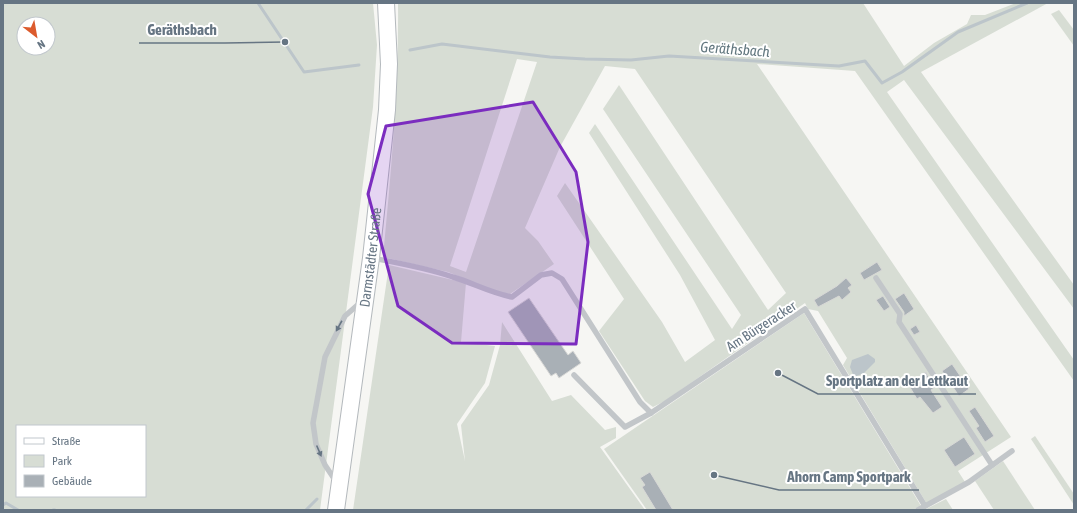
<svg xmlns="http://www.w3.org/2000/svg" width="1077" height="513" viewBox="0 0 1077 513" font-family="'Asap Condensed',sans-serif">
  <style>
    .green { fill: #d7ddd4; fill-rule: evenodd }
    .water { fill: #bcc5ca }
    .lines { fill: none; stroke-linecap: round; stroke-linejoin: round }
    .stream { stroke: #bcc5ca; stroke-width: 3 }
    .building { fill: #a9b0b6; stroke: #d8d8d6 }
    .secondary-casing { stroke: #b4b9bd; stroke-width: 18 }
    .service { stroke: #c2c6c9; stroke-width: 5.5 }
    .secondary { stroke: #fff; stroke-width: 16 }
    .oneway { fill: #667583 }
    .marked { fill: #7b2cbf; fill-opacity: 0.2; stroke: #7b2cbf; stroke-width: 3; stroke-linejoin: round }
    .labels { text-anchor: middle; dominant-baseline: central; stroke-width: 4; stroke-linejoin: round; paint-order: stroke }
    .street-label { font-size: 14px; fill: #667583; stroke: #fff }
    .water-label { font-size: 15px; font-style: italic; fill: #62777f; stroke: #fff }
    .leader { fill: none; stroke: #667583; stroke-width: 1.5 }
    .callout-dot { fill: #667583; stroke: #fff; stroke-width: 1.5 }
    .callout-label { font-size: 15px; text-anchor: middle; font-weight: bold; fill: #667583; stroke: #fff; stroke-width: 4; stroke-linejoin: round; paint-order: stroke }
  </style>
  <rect width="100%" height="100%" fill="#f6f6f3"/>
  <g class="green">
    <path d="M 3,3 L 373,3 L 377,45 L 373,107 L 320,510 L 3,510 ZM 24,24 L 48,24 L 48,48 L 24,48 ZM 17,426 L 145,426 L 145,496 L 17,496 Z"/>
    <path d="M 398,3 L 863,3 L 904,66 L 934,43 L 967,24 L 971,15 L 985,15 L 1016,3 L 1048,3 L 921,72 L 1074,285 L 1074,309 L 904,80 L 887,92 L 1074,360 L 1074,381 L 855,71 L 757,64 L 1011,437 L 958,471 L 965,482 L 927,504 L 843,365 L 847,358 L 818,311 L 808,309 L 805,303 L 665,401 L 653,407 L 645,401 L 599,331 L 624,299 L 557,196 L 565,183 L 662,322 L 685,362 L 715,340 L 680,275 L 589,133 L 595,124 L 732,329 L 741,315 L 603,109 L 619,85 L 768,310 L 786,293 L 635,69 L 605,66 L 560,147 L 525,228 L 538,241 L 554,264 L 510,294 L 498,292 L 448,272 L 383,257 C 391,173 399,88 398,3 ZM 517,59 L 537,62 L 466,272 L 450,266 Z"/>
    <polygon points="1059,10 1074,30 1074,46 1051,14"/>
    <polygon points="389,265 466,283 461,342 495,346 485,383 457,424 465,461 461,425 489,385 500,345 502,322 552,401 571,395 605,430 616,427 616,438 600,447 645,510 353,510"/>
    <polygon points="804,313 921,506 913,510 647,510 604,449"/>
    <polygon points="1035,436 1074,494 1074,505 1031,439"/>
    <polygon points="1003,461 1035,510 994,510 975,481"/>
    <polygon points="946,499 953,510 924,510"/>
  </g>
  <polygon class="water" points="868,354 875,359 875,362 864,373 854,377 850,367 852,360"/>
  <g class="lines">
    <g class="stream">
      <polyline points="258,3 304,72 359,65"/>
      <polyline points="410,50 442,44 550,57 585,59 631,60 669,56 839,66 865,61 882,83 902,72 958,32 1027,3"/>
      <polyline points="3,505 6,503 18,510"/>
      <polyline points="53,510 55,510"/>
      <polyline points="306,510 317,499"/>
    </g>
  </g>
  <g class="building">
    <polygon points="877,262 882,270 864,280 860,273"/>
    <polygon points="846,278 852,285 848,288 851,292 842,300 839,296 818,307 814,300 837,286"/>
    <polygon points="904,293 914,309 904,316 904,312 895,299"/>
    <polygon points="883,296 890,307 884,311 876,300"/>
    <polygon points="529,298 568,355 573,351 581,363 559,378 556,373 551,376 508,312"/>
    <polygon points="916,325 920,332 914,335 910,329"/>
    <polygon points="952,364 969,389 959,396 942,371"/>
    <polygon points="926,372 934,388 931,390 942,407 933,413 920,397 917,399 908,384"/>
    <polygon points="975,407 994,436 985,442 976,428 979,426 969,411"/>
    <polygon points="964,437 975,454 955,467 944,450"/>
    <polygon points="650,472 673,510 656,510 642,487 645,485 640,478"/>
  </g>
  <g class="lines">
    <defs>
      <g id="secondary">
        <path id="s1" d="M 336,510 L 371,258 L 387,110 L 389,64 L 386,3"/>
      </g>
    </defs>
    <use href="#secondary" class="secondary-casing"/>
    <g class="service">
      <path d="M 372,258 C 399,263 427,268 453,277 C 473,283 491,293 512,297 L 541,275 L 552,273 L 562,279 L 640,402 L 651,413"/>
      <polyline points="876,278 900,314 899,322 992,465"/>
      <polyline points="574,375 625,427 651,413 805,309 925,506"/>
      <polyline points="337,483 325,465 316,444 313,423 325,357 345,316 361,302"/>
      <polyline points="918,510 969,482 1012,451"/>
    </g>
    <use href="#secondary" class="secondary"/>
  </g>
  <defs><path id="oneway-solid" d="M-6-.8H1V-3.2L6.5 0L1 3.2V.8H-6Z"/></defs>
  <g class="oneway">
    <use href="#oneway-solid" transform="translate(339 326) rotate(119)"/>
    <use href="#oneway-solid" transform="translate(319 451) rotate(67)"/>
  </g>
  <path class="marked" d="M 533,102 L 576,172 L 588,242 L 576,344 L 452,343 L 398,306 L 368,194 L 386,126 Z"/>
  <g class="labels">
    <g class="street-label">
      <text stroke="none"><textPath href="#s1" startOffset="255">Darmstädter Straße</textPath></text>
      <text transform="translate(761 326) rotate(-33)">Am Bürgeracker</text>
    </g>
    <g class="water-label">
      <text transform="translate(735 49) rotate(4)">Geräthsbach</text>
    </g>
  </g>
  <path class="leader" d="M285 42L225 43H139M778 373L818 394H976M714 475L779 490H919"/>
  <g class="callout-dot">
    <circle cx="285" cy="42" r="4"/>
    <circle cx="778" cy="373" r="4"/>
    <circle cx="714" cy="475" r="4"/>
  </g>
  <g class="callout-label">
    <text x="182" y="35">Geräthsbach</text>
    <text x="897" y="386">Sportplatz an der Lettkaut</text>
    <text x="849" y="482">Ahorn Camp Sportpark</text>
  </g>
  <rect width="1077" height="513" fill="none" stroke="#667583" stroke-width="8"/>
  <rect x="16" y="425" width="130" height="72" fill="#ffffff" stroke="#c2c8cd"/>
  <rect x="24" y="438" width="20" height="6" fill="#ffffff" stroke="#c2c8cd"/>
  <text x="52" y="445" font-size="12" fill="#667583">Straße</text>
  <rect x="24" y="455" width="20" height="12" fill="#d7ddd4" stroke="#c2c8cd"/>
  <text x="52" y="465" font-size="12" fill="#667583">Park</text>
  <rect x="24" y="475" width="20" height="12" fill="#a9b0b6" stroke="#c2c8cd"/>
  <text x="52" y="485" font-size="12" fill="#667583">Gebäude</text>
  <g transform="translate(36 36) rotate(149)"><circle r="19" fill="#ffffff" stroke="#c2c8cd"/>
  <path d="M0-3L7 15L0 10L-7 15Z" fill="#dc5b2d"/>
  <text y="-6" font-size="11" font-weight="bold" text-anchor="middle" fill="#667583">N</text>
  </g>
</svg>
